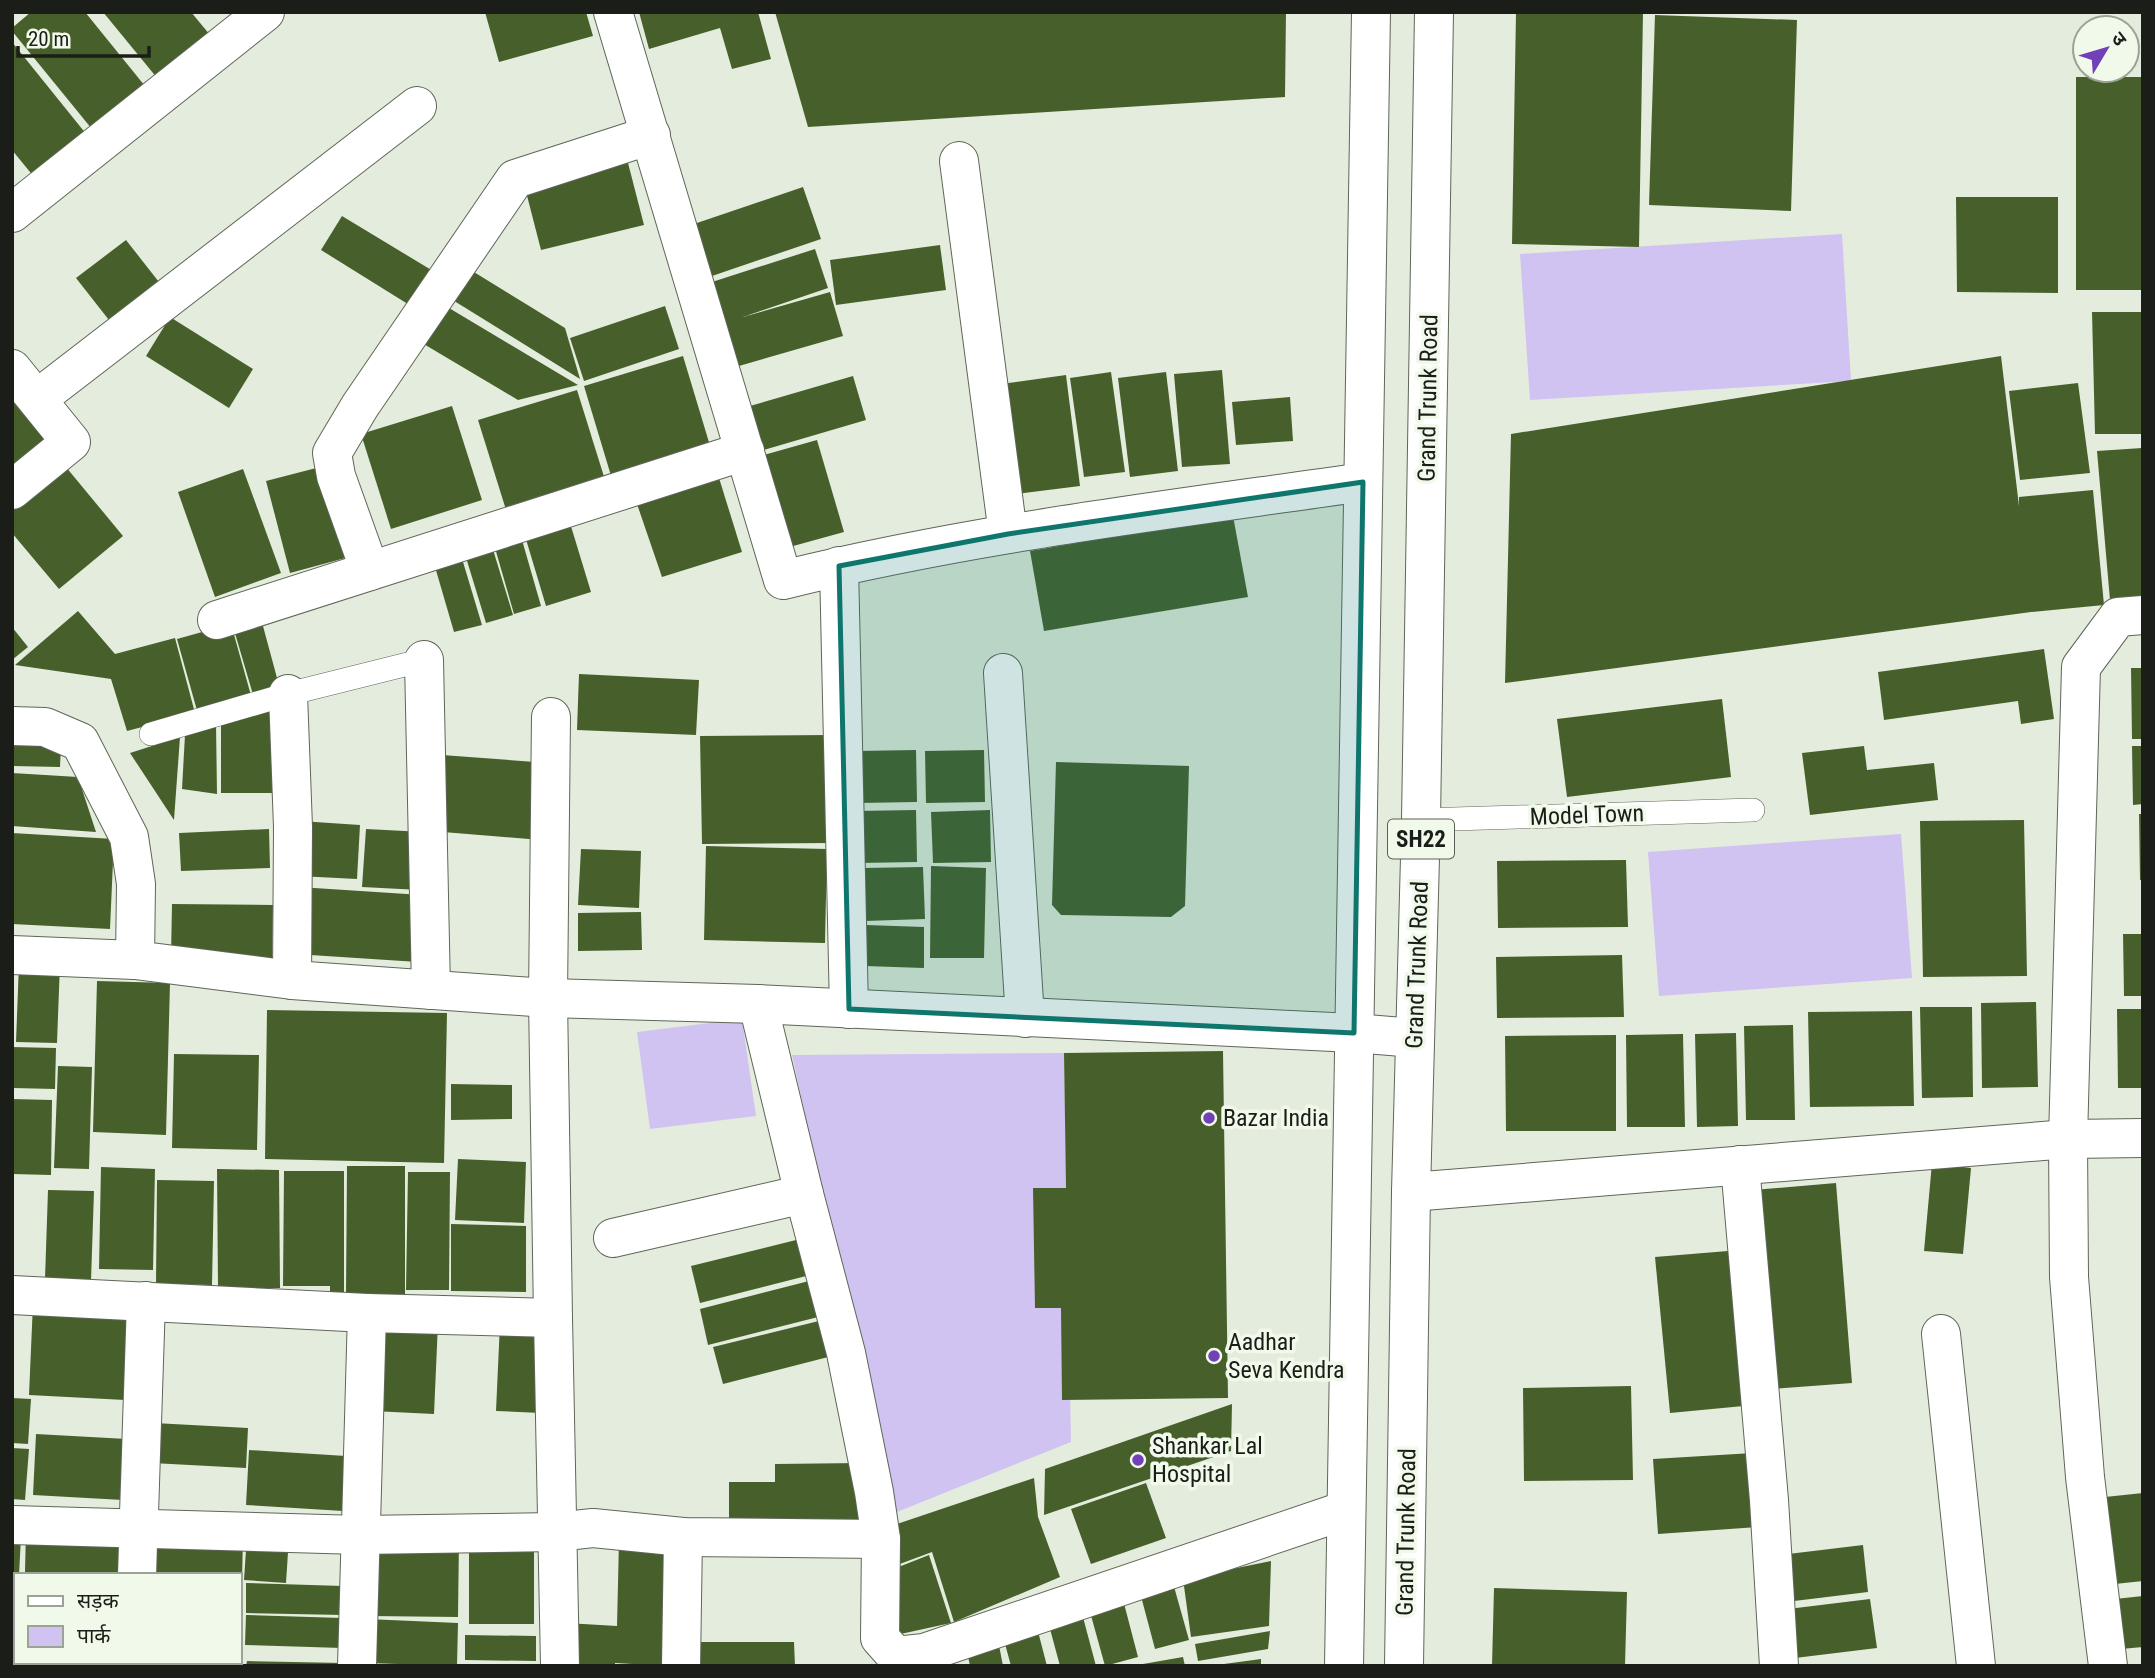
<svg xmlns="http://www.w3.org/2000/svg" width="2155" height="1678" viewBox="0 0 2155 1678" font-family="'Roboto Condensed','Noto Sans Devanagari',sans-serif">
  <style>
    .green { fill: #d1c3f1 }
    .building { fill: #47602b }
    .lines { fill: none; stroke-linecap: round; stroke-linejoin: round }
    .service-casing { stroke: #5e6658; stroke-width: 24 }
    .minor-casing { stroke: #5e6658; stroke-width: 40 }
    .trunk-casing { stroke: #5e6658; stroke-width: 40 }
    .service { stroke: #fff; stroke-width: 23 }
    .minor { stroke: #fff; stroke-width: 38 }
    .trunk { stroke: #fff; stroke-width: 38 }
    .marked { fill: #0f766e; fill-opacity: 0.2; stroke: #0f766e; stroke-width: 5; stroke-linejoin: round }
    .poi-dot { fill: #7240b7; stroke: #f1faea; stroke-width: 2.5 }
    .labels { text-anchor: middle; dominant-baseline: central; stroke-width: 7; stroke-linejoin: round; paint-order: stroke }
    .shield { fill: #f1faea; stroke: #5a5f57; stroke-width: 2 }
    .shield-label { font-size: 23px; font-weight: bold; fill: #1a1d18 }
    .street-label { font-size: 24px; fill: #1a1d18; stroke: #f1faea }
    .poi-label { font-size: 24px; fill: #1a1d18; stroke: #f1faea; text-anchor: start }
  </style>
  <rect width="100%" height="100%" fill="#e4eddd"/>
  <g class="green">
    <polygon points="1842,234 1851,381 1530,400 1520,254"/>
    <polygon points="1901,834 1912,978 1659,996 1648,852"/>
    <polygon points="742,1019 756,1116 650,1129 637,1032"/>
    <polygon points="1064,1053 1071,1442 892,1514 792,1055"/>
  </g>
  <g class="building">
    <polygon points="31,12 85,12 149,91 96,134 12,31 12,28"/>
    <polygon points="103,12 191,12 215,41 162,84"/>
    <polygon points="485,12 586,12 593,36 499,62"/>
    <polygon points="639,12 758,12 771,59 732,69 720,28 649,49"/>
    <polygon points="775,12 1286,12 1285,97 808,127"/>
    <polygon points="1516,12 1643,12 1639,247 1512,244"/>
    <polygon points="1655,15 1797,20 1791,211 1649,205"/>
    <polygon points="12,42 91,140 39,183 12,150"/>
    <rect x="2076" y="77" width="67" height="213"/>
    <polygon points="627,159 644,225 541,250 524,184"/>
    <polygon points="803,187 821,239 712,276 694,224"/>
    <polygon points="1956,197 2058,197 2058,293 1957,292"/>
    <polygon points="342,216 433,271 411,306 321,250"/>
    <polygon points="126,240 166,291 116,329 76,278"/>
    <polygon points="940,245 946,290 836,305 830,260"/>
    <polygon points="815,249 828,288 743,317 830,292 843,336 739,366 712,282"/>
    <polygon points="469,269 565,328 580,379 451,299"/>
    <polygon points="444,305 578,385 518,400 422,343"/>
    <polygon points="665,306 679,349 584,381 570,338"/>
    <polygon points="2092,312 2143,312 2143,434 2095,434"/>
    <polygon points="170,317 253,369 229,408 146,356"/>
    <polygon points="683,356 711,449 612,479 584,386"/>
    <polygon points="2001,356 2019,506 2019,497 2093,490 2104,605 2031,612 1505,683 1511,434"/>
    <polygon points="1222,370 1230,464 1182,467 1174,374"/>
    <polygon points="1111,372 1125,472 1084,477 1070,378"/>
    <polygon points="1166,372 1178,471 1130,477 1118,378"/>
    <polygon points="1066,375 1080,486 1016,494 1001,384"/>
    <polygon points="853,376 866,420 757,452 743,408"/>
    <polygon points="2078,383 2090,473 2020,480 2009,391"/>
    <polygon points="12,389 51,437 12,468"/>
    <polygon points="577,390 606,483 507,513 478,420"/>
    <polygon points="1290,397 1293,441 1236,445 1232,402"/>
    <polygon points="452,406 482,500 391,529 361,434"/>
    <polygon points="817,440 844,532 786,548 760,456"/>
    <polygon points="2142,448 2143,598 2110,600 2097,451"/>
    <polygon points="61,461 123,536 59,589 12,533 12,501"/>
    <polygon points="324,466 349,557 290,573 266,481"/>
    <polygon points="243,469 281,573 215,597 178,492"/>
    <polygon points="719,478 742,552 662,577 637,504"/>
    <polygon points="1233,516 1248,597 1044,631 1030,551"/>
    <polygon points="570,523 591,592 546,606 525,536"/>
    <polygon points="520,533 541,606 514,614 493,541"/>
    <polygon points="491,543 513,615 486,623 464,551"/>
    <polygon points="460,552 482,625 454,632 433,560"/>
    <polygon points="78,611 115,654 175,638 195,713 127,731 111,679 15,665"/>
    <polygon points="260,615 280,689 254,698 232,623"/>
    <polygon points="231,624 252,699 198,714 177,639"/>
    <polygon points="12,627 28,647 12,660"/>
    <polygon points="2044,649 2054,719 2021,724 2018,701 1884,720 1878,672"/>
    <polygon points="2131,668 2143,668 2143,739 2132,739"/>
    <polygon points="579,674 699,680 696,735 577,730"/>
    <polygon points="1722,699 1731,777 1567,797 1557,719"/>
    <polygon points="278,705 278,793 221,793 221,721"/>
    <polygon points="216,724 217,794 182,789 185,735"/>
    <polygon points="831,735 832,843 702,844 700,736"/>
    <polygon points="180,737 174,820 130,753"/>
    <polygon points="12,744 61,745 60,767 12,766"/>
    <polygon points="1864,746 1867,770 1934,763 1938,800 1810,815 1802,753"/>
    <polygon points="2132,746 2143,746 2143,804 2133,805"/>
    <polygon points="916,750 917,802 858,803 857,751"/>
    <polygon points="984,750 985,802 926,803 925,751"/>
    <polygon points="442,755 535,762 541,840 443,832"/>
    <polygon points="1056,762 1189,766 1185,906 1171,917 1061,915 1052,905"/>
    <polygon points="12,773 78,777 96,832 12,826"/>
    <polygon points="916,810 917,862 858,863 856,811"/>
    <polygon points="990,810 991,862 933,863 931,812"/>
    <polygon points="2139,814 2143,814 2143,880 2140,880"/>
    <polygon points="2024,820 2027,976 1923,977 1920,821"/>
    <polygon points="300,821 360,825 357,879 298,876"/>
    <polygon points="269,829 270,868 181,871 179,833"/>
    <polygon points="366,829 424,832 420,890 362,887"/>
    <polygon points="12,833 114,839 110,929 12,924"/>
    <polygon points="706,846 827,849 825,943 704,940"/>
    <polygon points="581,849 641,851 639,908 578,905"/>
    <polygon points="1626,860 1628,927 1498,928 1497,861"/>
    <polygon points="931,866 986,868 984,958 930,958"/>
    <polygon points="923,867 925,919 865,921 864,868"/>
    <polygon points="299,887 422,895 418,962 295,954"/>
    <polygon points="172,904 273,905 272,958 171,956"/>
    <polygon points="641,912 642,950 578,951 578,913"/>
    <polygon points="866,925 924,927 924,968 865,966"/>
    <polygon points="2123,934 2143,934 2143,996 2124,996"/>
    <polygon points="1622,955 1624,1017 1497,1018 1496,957"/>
    <polygon points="19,963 60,964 57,1043 16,1042"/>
    <polygon points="97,981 170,983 166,1135 93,1132"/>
    <polygon points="2036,1002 2038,1087 1982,1088 1981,1003"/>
    <polygon points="1920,1007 1972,1007 1973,1097 1922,1098"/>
    <polygon points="2117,1009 2143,1009 2143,1088 2118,1088"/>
    <polygon points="267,1010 447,1013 444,1163 265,1159"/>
    <polygon points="1912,1011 1914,1106 1810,1107 1808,1012"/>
    <polygon points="1793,1025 1795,1120 1746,1120 1744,1026"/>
    <polygon points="1736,1033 1738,1126 1697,1127 1695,1034"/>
    <polygon points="1683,1034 1685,1127 1627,1127 1626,1035"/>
    <polygon points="1616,1035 1616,1131 1506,1131 1505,1036"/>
    <polygon points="12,1047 56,1048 55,1089 12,1088"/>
    <polygon points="1223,1051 1228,1398 1062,1400 1061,1308 1035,1308 1033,1188 1066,1188 1064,1053"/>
    <polygon points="174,1054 259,1055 257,1150 172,1148"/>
    <polygon points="58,1066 92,1067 89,1169 54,1168"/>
    <polygon points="451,1084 512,1085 512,1119 451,1120"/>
    <polygon points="12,1099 52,1100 51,1175 12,1174"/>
    <polygon points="458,1159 526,1162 524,1223 455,1220"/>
    <polygon points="1932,1163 1971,1168 1963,1254 1924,1251"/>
    <polygon points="347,1166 405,1166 405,1297 346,1296"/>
    <polygon points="101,1167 155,1169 153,1270 99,1269"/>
    <polygon points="217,1169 279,1170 280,1288 218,1288"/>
    <polygon points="284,1171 344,1171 344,1298 330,1298 330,1286 283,1286"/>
    <polygon points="408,1172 450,1172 449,1290 406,1290"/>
    <polygon points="157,1180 214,1181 212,1285 156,1284"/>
    <polygon points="1836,1183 1852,1383 1770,1389 1753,1190"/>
    <polygon points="48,1190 94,1191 91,1281 45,1279"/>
    <polygon points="451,1224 526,1226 526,1292 451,1291"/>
    <polygon points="804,1238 814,1274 700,1303 691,1266"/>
    <polygon points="1740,1250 1754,1405 1670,1413 1655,1257"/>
    <polygon points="813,1280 822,1316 708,1345 700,1309"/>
    <polygon points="33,1303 130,1308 125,1400 29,1395"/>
    <polygon points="827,1319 836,1355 723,1384 713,1347"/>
    <polygon points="377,1320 438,1323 434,1414 372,1411"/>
    <polygon points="500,1323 545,1326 541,1413 496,1411"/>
    <polygon points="1631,1386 1633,1480 1524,1481 1523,1388"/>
    <polygon points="12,1398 31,1399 28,1444 12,1443"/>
    <polygon points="1232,1404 1231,1451 1044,1515 1045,1469"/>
    <polygon points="154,1423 248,1428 246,1468 152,1463"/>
    <polygon points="36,1434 127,1439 123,1500 33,1495"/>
    <polygon points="12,1448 29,1449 25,1500 12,1499"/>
    <polygon points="249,1450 346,1456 343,1511 246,1505"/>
    <polygon points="1753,1453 1758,1527 1658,1534 1653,1459"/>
    <polygon points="861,1463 862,1524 729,1526 729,1482 775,1482 775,1464"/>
    <polygon points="1034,1478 1038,1517 1060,1577 954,1622 932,1552 897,1565 894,1525"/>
    <polygon points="1146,1483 1166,1538 1091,1564 1071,1509"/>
    <polygon points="2143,1493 2143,1581 2115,1584 2105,1497"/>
    <polygon points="26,1529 122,1534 120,1575 25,1572"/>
    <polygon points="147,1535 243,1537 242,1581 240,1581 240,1575 146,1575"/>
    <polygon points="247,1535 289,1537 286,1583 244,1580"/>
    <polygon points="12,1536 21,1537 19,1575 16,1575 16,1577 12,1577"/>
    <polygon points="459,1538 458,1617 369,1616 370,1548"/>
    <polygon points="619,1540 671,1544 667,1666 615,1663 615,1666 568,1666 566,1623 617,1626"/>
    <rect x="469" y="1543" width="65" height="81"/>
    <polygon points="1863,1545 1868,1592 1786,1602 1780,1555"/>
    <polygon points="929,1555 951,1623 896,1635 896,1568"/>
    <polygon points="1271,1561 1269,1626 1191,1637 1183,1579"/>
    <polygon points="1171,1576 1189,1640 1155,1649 1138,1585"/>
    <polygon points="12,1581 16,1582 16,1622 12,1622"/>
    <polygon points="246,1583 343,1586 343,1615 246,1613"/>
    <polygon points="1494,1588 1627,1592 1625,1666 1492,1666"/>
    <polygon points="1121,1592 1138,1657 1105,1666 1087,1601"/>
    <polygon points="2143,1596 2143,1647 2121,1649 2115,1599"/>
    <polygon points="1870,1599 1877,1648 1795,1658 1788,1609"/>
    <polygon points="1080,1606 1096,1666 1060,1666 1046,1614"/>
    <polygon points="246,1615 342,1618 342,1648 245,1645"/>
    <polygon points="367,1619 458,1623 457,1666 367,1663"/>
    <polygon points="1035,1620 1047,1666 1011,1666 1001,1629"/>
    <polygon points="12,1627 16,1627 16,1662 19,1662 18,1666 12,1666"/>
    <polygon points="1270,1631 1268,1649 1198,1661 1195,1644"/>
    <polygon points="465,1635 536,1636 536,1661 465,1660"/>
    <polygon points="997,1635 1003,1666 970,1666 965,1642"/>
    <polygon points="693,1642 794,1642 795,1666 693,1666"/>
    <polygon points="1183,1657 1185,1666 1143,1666 1143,1664"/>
    <polygon points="1261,1659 1261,1666 1224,1666 1224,1664"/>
    <polygon points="247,1661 344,1663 343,1666 246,1666"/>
    <polygon points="25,1662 122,1662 121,1666 25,1666"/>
  </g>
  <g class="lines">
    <defs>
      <g id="service">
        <polyline points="151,734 288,694 424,660"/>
        <polyline points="1421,820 1753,810"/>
      </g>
      <g id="minor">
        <path d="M 613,12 L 783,580 C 973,533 1169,510 1363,482"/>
        <polyline points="959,161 1008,534"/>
        <polyline points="12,213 265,12"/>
        <polyline points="12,369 71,442 12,490"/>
        <polyline points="37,399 417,106"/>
        <polyline points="839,566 849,1009"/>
        <polyline points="370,571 336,476 332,453 360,406 515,179 651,135"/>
        <polyline points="217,620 745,451"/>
        <polyline points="424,660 431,990"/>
        <polyline points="1003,673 1025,1018"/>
        <polyline points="288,694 293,827 292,980"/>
        <polyline points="12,726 45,727 80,742 129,837 136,884 135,960 292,980 548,998 758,1004 1354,1033 1415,1038"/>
        <polyline points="12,955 135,960"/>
        <polyline points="758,1004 804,1194 846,1353 874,1492 881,1539 880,1638 896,1656 924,1653 1346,1510"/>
        <polyline points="1740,1165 1769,1500 1779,1666"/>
        <polyline points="1411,1192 2068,1139 2143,1138"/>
        <polyline points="613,1238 804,1194"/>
        <polyline points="12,1295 367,1313"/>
        <polyline points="553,1318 560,1666"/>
        <polyline points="1941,1334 1976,1666"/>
        <polyline points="12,1525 360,1535 556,1532 593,1528 683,1537 881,1539"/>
        <polyline points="137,1575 146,1301"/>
        <polyline points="134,1666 134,1662"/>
        <polyline points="357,1666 367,1313 553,1318 548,998 551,717"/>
        <polyline points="681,1666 683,1537"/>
        <polyline points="2108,1666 2085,1477 2069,1277 2068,1139 2081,667 2118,617 2143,615"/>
      </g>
      <g id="trunk">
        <polyline points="1344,1666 1371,12"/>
        <polyline points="1404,1666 1411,1192 1421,820 1434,12"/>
      </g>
    </defs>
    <use href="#service" class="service-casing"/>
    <use href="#minor" class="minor-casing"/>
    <use href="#trunk" class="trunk-casing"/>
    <use href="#service" class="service"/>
    <use href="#minor" class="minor"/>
    <use href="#trunk" class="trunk"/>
  </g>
  <path class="marked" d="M 1363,482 L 1354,1033 L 849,1009 L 839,566 L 1008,534 Z"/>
  <g class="poi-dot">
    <circle cx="1209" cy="1118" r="7"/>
    <circle cx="1214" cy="1356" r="7"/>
    <circle cx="1138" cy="1460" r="7"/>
  </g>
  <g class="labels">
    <rect class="shield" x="1388" y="819.5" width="66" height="39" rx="5"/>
    <g class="shield-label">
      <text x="1421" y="839">SH22</text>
    </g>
    <g class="street-label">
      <text transform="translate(1428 398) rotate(-89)">Grand Trunk Road</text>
      <text transform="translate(1587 815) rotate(-2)">Model Town</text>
      <text transform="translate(1417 965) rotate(-88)">Grand Trunk Road</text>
      <text transform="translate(1406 1532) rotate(-89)">Grand Trunk Road</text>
    </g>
    <g class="poi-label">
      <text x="1223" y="1118">Bazar India</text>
      <text x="1228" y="1342">Aadhar<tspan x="1228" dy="28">Seva Kendra</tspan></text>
      <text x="1152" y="1446">Shankar Lal<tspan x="1152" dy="28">Hospital</tspan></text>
    </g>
  </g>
  <rect width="2155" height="1678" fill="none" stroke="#1a1d18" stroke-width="28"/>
  <rect x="14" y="1573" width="228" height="91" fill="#f1faea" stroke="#9ba296" stroke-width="2"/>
  <rect x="28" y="1596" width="35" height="10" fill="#ffffff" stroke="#9ba296" stroke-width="2"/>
  <text x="77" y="1608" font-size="21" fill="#1a1d18">सड़क</text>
  <rect x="28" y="1626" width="35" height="21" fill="#d1c3f1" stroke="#9ba296" stroke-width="2"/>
  <text x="77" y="1643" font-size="21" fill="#1a1d18">पार्क</text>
  <g transform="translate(2106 49) rotate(52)"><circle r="33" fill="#f1faea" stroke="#9ba296" stroke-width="2"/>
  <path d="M0-5L12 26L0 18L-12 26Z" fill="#7240b7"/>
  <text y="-10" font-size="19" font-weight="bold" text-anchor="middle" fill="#1a1d18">उ</text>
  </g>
  <path d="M18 46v10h131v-10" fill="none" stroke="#1a1d18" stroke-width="3.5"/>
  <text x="28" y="46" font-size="21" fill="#1a1d18" stroke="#f1faea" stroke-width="5" paint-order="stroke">20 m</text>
</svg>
